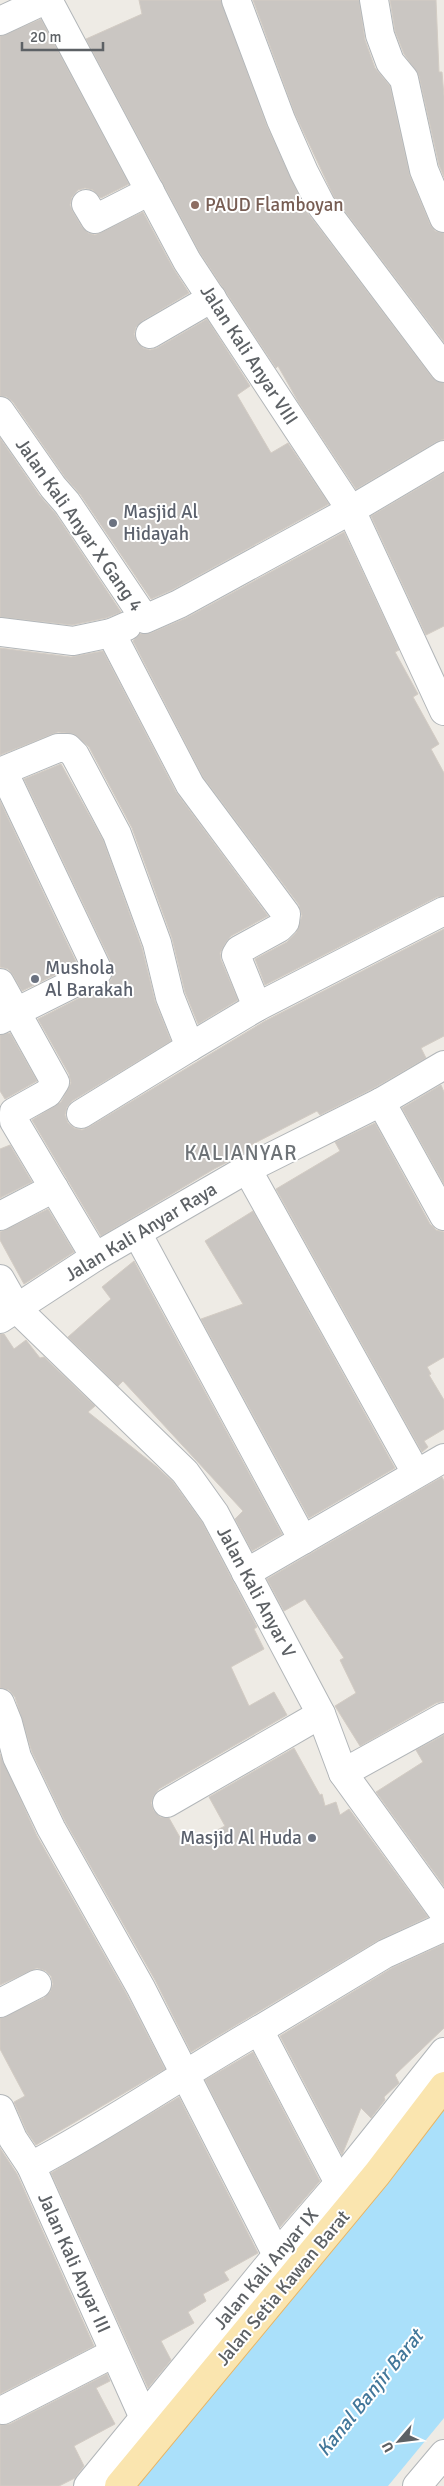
<svg xmlns="http://www.w3.org/2000/svg" width="444" height="2486" viewBox="0 0 444 2486" font-family="Signika,sans-serif">
  <style>
    .water { fill: #aae0fa }
    .building { fill: #cac6c2; stroke: #d3ccc4 }
    .lines { fill: none; stroke-linecap: round; stroke-linejoin: round }
    .minor-casing { stroke: #b2b6b9; stroke-width: 30 }
    .major-casing { stroke: #e8b564; stroke-width: 30 }
    .minor { stroke: #fff; stroke-width: 28 }
    .major { stroke: #fae5af; stroke-width: 28 }
    .education-dot { fill: #8d6e63; stroke: #fff; stroke-width: 2 }
    .worship-dot { fill: #6b7280; stroke: #fff; stroke-width: 2 }
    .labels { text-anchor: middle; dominant-baseline: central; stroke-width: 4; stroke-linejoin: round; paint-order: stroke }
    .education-label { font-size: 19px; fill: #785e54; stroke: #fff; text-anchor: start }
    .street-label { font-size: 19px; fill: #5d6165; stroke: #fff }
    .worship-label { font-size: 19px; fill: #5b616d; stroke: #fff; text-anchor: start }
    .water-label { font-size: 20px; font-style: italic; fill: #42779a; stroke: #fff }
    .quarter-label { font-size: 21px; letter-spacing: 1px; fill: #6e7377; stroke: #fff }
  </style>
  <rect width="100%" height="100%" fill="#eeebe5"/>
  <polygon class="water" points="444,2093 444,2418 388,2486 126,2486"/>
  <g class="building">
    <polygon points="139,0 221,0 267,126 307,212 432,377 444,383 444,439 436,442 356,489 299,403 278,366 276,368 200,253 86,39 142,14"/>
    <polygon points="253,0 359,0 365,40 375,68 390,86 410,176 430,224 435,231 444,233 444,342 334,197 295,114"/>
    <polygon points="390,0 436,0 439,72 442,72 444,96 444,177 439,165 419,76 404,54 395,31"/>
    <polygon points="41,19 129,184 101,198 93,190 85,188 78,190 72,197 70,205 73,212 82,227 88,233 95,235 143,212 173,268 189,293 142,321 136,327 134,334 137,342 143,348 150,350 157,348 207,319 250,386 237,395 271,453 288,443 329,504 172,590 151,599 80,494 65,477 13,402 7,397 0,396 0,36"/>
    <polygon points="0,438 40,496 55,513 121,612 106,618 72,625 0,617"/>
    <polygon points="444,473 444,626 426,635 371,516"/>
    <polygon points="344,532 399,650 395,652 418,694 413,697 439,744 431,749 444,773 444,896 437,897 265,985 255,959 287,942 296,933 302,916 299,905 203,777 133,641 140,634 151,633 186,618"/>
    <polygon points="0,648 71,657 103,651 176,792 268,916 231,936 226,942 220,953 221,960 238,1000 198,1024 185,992 172,938 132,828 89,747 74,734 58,732 0,755"/>
    <polygon points="61,764 103,840 142,948 155,1001 171,1041 72,1101 67,1107 65,1115 68,1123 74,1128 82,1130 89,1127 265,1021 444,929 444,1036 421,1048 426,1058 374,1088 320,1115 317,1111 251,1145 253,1149 214,1169 101,1236 32,1120 61,1102 71,1083 69,1074 38,1019 105,985 111,980 113,973 112,964 24,779"/>
    <polygon points="0,801 77,964 22,991 13,975 8,969 0,967"/>
    <polygon points="10,1033 37,1081 5,1099 0,1091 0,1035"/>
    <polygon points="441,1085 444,1092 444,1184 402,1108"/>
    <polygon points="375,1123 430,1224 436,1230 444,1232 444,1357 427,1367 431,1374 429,1375 444,1400 444,1429 424,1441 428,1447 422,1452 276,1189 340,1151 335,1142"/>
    <polygon points="10,1145 32,1182 0,1198 0,1149"/>
    <polygon points="48,1209 74,1252 24,1284 0,1240 0,1232"/>
    <polygon points="253,1211 395,1468 309,1518 201,1319 243,1304 205,1241"/>
    <polygon points="134,1261 282,1534 252,1551 235,1519 243,1511 123,1381 118,1386 68,1337 111,1299 102,1287"/>
    <polygon points="0,1334 4,1334 14,1349 26,1340 40,1358 44,1357 95,1406 88,1412 157,1467 173,1482 202,1522 257,1627 254,1629 264,1649 231,1667 249,1706 274,1692 287,1715 159,1789 154,1795 151,1803 154,1811 160,1817 169,1818 182,1841 185,1840 188,1845 225,1826 209,1797 294,1748 320,1795 322,1794 325,1806 336,1802 340,1815 349,1809 428,1917 377,1941 191,2052 155,1980 65,1821 32,1752 15,1697 9,1690 0,1688"/>
    <polygon points="442,1477 444,1481 444,1701 436,1703 360,1746 335,1706 356,1693 340,1660 344,1658 305,1599 284,1611 267,1579"/>
    <polygon points="444,1735 444,1886 376,1792 423,1762 416,1750"/>
    <polygon points="0,1754 37,1836 127,1995 165,2069 36,2145 27,2132 14,2102 25,2096 0,2049 0,2018 44,1998 50,1992 53,1984 51,1976 46,1971 37,1968 0,1985"/>
    <polygon points="444,1944 444,2028 395,2075 399,2083 384,2097 385,2100 371,2118 361,2108 342,2155 280,2036 392,1968"/>
    <polygon points="253,2052 320,2181 280,2227 205,2080"/>
    <polygon points="179,2097 258,2253 224,2272 229,2280 203,2294 206,2301 188,2312 194,2323 161,2341 171,2360 148,2388 51,2173"/>
    <polygon points="0,2148 17,2174 94,2346 0,2394"/>
    <polygon points="107,2374 110,2381 96,2388 115,2424 74,2446 84,2466 75,2478 59,2486 0,2486 0,2425 10,2424"/>
  </g>
  <g class="lines">
    <defs>
      <g id="minor">
        <polyline points="48,0 187,261 351,510 444,711"/>
        <polyline points="236,0 281,120 304,172 321,205 444,368"/>
        <polyline points="374,0 380,35 390,62 404,79 424,170 444,218"/>
        <polyline points="0,21 45,0"/>
        <polyline points="86,204 95,219 150,191"/>
        <polyline points="150,334 212,298"/>
        <polyline points="0,411 53,487 67,503 145,619 179,604 351,510 444,455"/>
        <polyline points="0,632 73,641 111,633 127,626"/>
        <polyline points="111,633 190,785 286,914 285,922 279,928 239,950 236,955 257,1007"/>
        <polyline points="0,772 58,748 68,748 75,755 117,834 157,943 170,997 190,1047 257,1007 444,911"/>
        <polyline points="0,983 55,1082 48,1093 14,1112 14,1121 95,1257"/>
        <polyline points="0,1020 98,971 3,771"/>
        <polyline points="381,1102 444,1216"/>
        <polyline points="81,1114 190,1047"/>
        <polyline points="247,1169 416,1473"/>
        <polyline points="0,1216 54,1188"/>
        <polyline points="137,1233 303,1540"/>
        <polyline points="0,1279 17,1309 185,1472 215,1514 321,1714 343,1773 444,1913"/>
        <polyline points="0,1319 95,1257 247,1169 381,1102 444,1065"/>
        <polyline points="246,1573 444,1458"/>
        <polyline points="0,1703 8,1723 17,1757 51,1828 141,1988 277,2255"/>
        <polyline points="343,1773 444,1717"/>
        <polyline points="167,1803 321,1714"/>
        <polyline points="0,2003 37,1984"/>
        <polyline points="259,2030 385,1954 444,1927"/>
        <polyline points="0,2109 13,2139 31,2166 144,2418"/>
        <path d="M 31,2166 C 109,2125 182,2074 259,2030 L 339,2183"/>
        <polyline points="3,2410 114,2353"/>
        <polyline points="88,2486 277,2255 339,2183 444,2052"/>
        <polyline points="417,2486 444,2454"/>
      </g>
      <polyline id="major" points="119,2486 377,2174 444,2086"/>
    </defs>
    <use href="#minor" class="minor-casing"/>
    <use href="#major" class="major-casing"/>
    <use href="#minor" class="minor"/>
    <use href="#major" class="major"/>
  </g>
  <circle class="education-dot" cx="195" cy="205" r="5"/>
  <g class="worship-dot">
    <circle cx="113" cy="523" r="5"/>
    <circle cx="35" cy="979" r="5"/>
    <circle cx="312" cy="1838" r="5"/>
  </g>
  <g class="labels">
    <g class="education-label">
      <text x="205" y="205">PAUD Flamboyan</text>
    </g>
    <g class="street-label">
      <text transform="translate(249 355) rotate(57)">Jalan Kali Anyar VIII</text>
      <text transform="translate(79 525) rotate(55)">Jalan Kali Anyar X Gang 4</text>
      <text transform="translate(141 1232) rotate(-31)">Jalan Kali Anyar Raya</text>
      <text transform="translate(256 1592) rotate(62)">Jalan Kali Anyar V</text>
      <text transform="translate(74 2263) rotate(66)">Jalan Kali Anyar III</text>
      <text transform="translate(266 2269) rotate(-50)">Jalan Kali Anyar IX</text>
      <text transform="translate(283 2288) rotate(-50)">Jalan Setia Kawan Barat</text>
    </g>
    <g class="worship-label">
      <text x="123" y="512">Masjid Al<tspan x="123" dy="22">Hidayah</tspan></text>
      <text x="45" y="968">Mushola<tspan x="45" dy="22">Al Barakah</tspan></text>
      <text x="302" y="1838" text-anchor="end">Masjid Al Huda</text>
    </g>
    <g class="water-label">
      <text transform="translate(370 2393) rotate(-51)">Kanal Banjir Barat</text>
    </g>
    <g class="quarter-label">
      <text x="241" y="1153">KALIANYAR</text>
    </g>
  </g>
  <g transform="translate(399 2441) rotate(242)" stroke="#ffffff" stroke-width="4" paint-order="stroke">
  <path d="M0-4L9 19L0 12L-9 19Z" fill="#5d6165"/>
  <text y="-8" font-size="14" font-weight="bold" text-anchor="middle" fill="#5d6165">U</text>
  </g>
  <path d="M22 42v8h81v-8" fill="none" stroke="#5d6165" stroke-width="2.5"/>
  <text x="30" y="42" font-size="15" fill="#5d6165" stroke="#ffffff" stroke-width="4" paint-order="stroke">20 m</text>
</svg>
